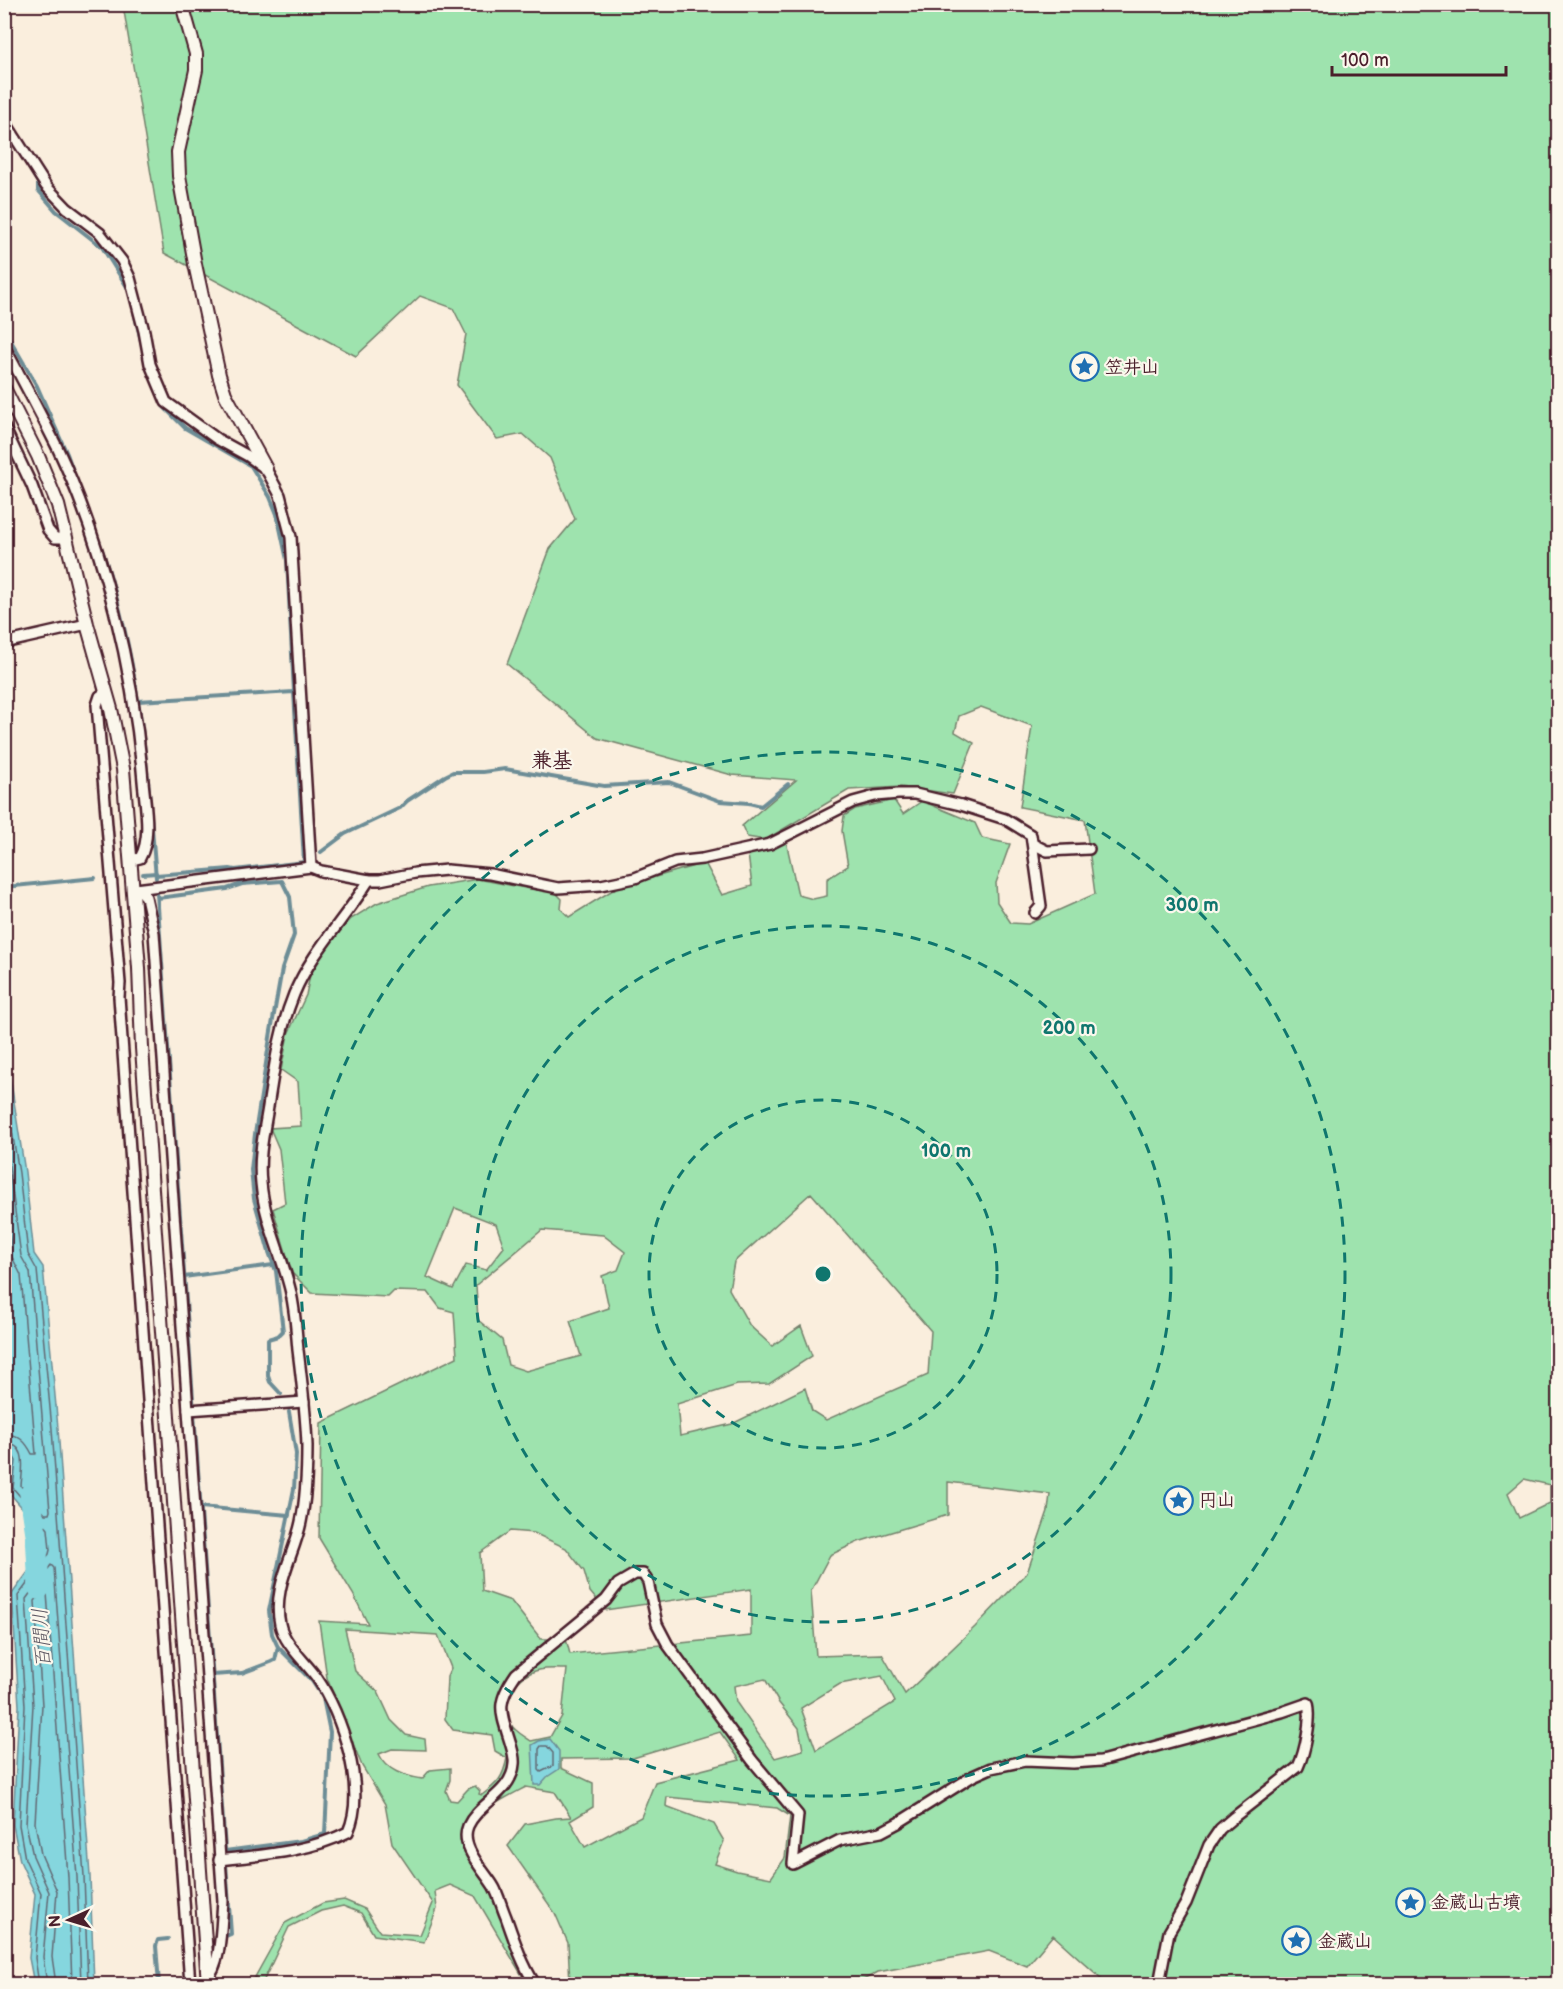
<svg xmlns="http://www.w3.org/2000/svg" width="1563" height="1989" viewBox="0 0 1563 1989" font-family="'Balsamiq Sans','Klee One',sans-serif">
  <style>
    .green { fill: #9ee3ae; stroke: #74816c; stroke-width: 1.5; fill-rule: evenodd }
    .water { fill: #85d6de; stroke: #6d8d96; stroke-width: 1.5 }
    .lines { fill: none; stroke-linecap: round; stroke-linejoin: round }
    .shore { stroke: #626873; stroke-width: 1.5 }
    .stream { stroke: #6d8d96; stroke-width: 4 }
    .river { stroke: #85d6de; stroke-width: 21 }
    .minor-casing { stroke: #4a1f2b; stroke-width: 14 }
    .tertiary-casing { stroke: #4a1f2b; stroke-width: 16 }
    .minor { stroke: #fbf7ec; stroke-width: 9 }
    .tertiary { stroke: #fbf7ec; stroke-width: 12 }
    .ring { fill: none; stroke: #0f766e; stroke-width: 3; stroke-dasharray: 10 8 }
    .labels { text-anchor: middle; dominant-baseline: central; stroke-width: 4.5; stroke-linejoin: round; paint-order: stroke }
    .poi-label { font-size: 18px; font-weight: bold; fill: #4a1f2b; stroke: #fbf7ec; text-anchor: start }
    .water-label { font-size: 20px; font-style: italic; fill: #5c5661; stroke: #fbf7ec }
    .quarter-label { font-size: 21px; font-weight: bold; fill: #4a1f2b; stroke: #fbf7ec }
    .centre { fill: #0f766e; stroke: #fbf7ec; stroke-width: 3 }
    .ring-label { font-size: 18px; text-anchor: middle; font-weight: bold; fill: #0f766e; stroke: #fbf7ec; stroke-width: 4.5; stroke-linejoin: round; paint-order: stroke }
  </style>
  <rect width="100%" height="100%" fill="#faeedd"/>
  <filter id="ink" filterUnits="userSpaceOnUse"><feTurbulence type="fractalNoise" baseFrequency=".0167" numOctaves="2"/><feDisplacementMap in="SourceGraphic" scale="12" xChannelSelector="R" yChannelSelector="G"/><feConvolveMatrix kernelMatrix="1 2 1 2 8 2 1 2 1" color-interpolation-filters="sRGB"/></filter>
  <g filter="url(#ink)">
    <path class="green" d="M 1470,4 L 1480,11 L 1493,10 L 1503,5 L 1558,5 L 1558,1984 L 1101,1984 L 1103,1980 L 1053,1935 L 1027,1966 L 989,1951 L 878,1972 L 856,1984 L 570,1984 L 568,1943 L 555,1913 L 508,1846 L 525,1824 L 556,1818 L 571,1817 L 555,1792 L 526,1787 C 511,1795 473,1813 469,1831 C 466,1849 486,1865 494,1879 C 502,1892 507,1907 512,1921 C 521,1943 529,1964 540,1984 L 527,1984 L 475,1896 L 450,1885 L 435,1891 L 437,1909 L 424,1942 L 374,1935 L 361,1913 L 343,1906 L 321,1911 L 289,1927 L 262,1984 L 246,1984 L 255,1977 L 285,1923 L 323,1903 L 344,1900 L 365,1909 L 380,1932 L 420,1935 L 433,1903 L 392,1843 L 385,1804 L 362,1766 L 327,1678 L 319,1621 L 368,1624 L 353,1594 L 319,1538 L 321,1423 L 457,1357 L 454,1312 L 440,1308 L 428,1292 L 394,1291 L 388,1297 L 312,1293 L 292,1273 L 273,1209 L 285,1203 L 279,1149 L 270,1128 L 301,1126 L 298,1082 L 281,1070 L 288,1034 L 306,995 L 310,975 L 326,947 L 351,919 L 377,903 L 428,887 L 478,879 L 536,890 L 555,892 L 562,899 L 561,909 L 569,917 L 616,888 L 705,863 L 722,895 L 752,886 L 748,854 L 772,848 L 786,841 L 798,895 L 813,899 L 827,896 L 827,879 L 848,866 L 842,831 L 844,816 L 855,809 L 894,800 L 903,814 L 922,801 L 975,823 L 982,838 L 1010,844 L 996,883 L 997,902 L 1011,923 L 1028,924 L 1095,894 L 1085,820 L 1020,807 L 1032,726 L 981,707 L 959,716 L 955,732 L 974,743 L 953,794 L 901,787 L 849,790 L 765,840 L 747,837 L 742,826 L 796,780 L 732,775 L 597,738 L 507,664 L 550,549 L 575,519 L 550,458 L 523,434 L 497,439 L 457,385 L 466,334 L 453,308 L 420,296 L 356,356 L 164,253 L 123,5 ZM 811,1193 L 931,1331 L 928,1375 L 826,1420 L 812,1411 L 805,1388 L 732,1424 L 680,1436 L 677,1404 L 737,1385 L 769,1384 L 812,1356 L 801,1326 L 772,1346 L 750,1326 L 729,1289 L 734,1262 ZM 455,1208 L 496,1224 L 504,1247 L 486,1270 L 466,1265 L 453,1289 L 427,1277 ZM 542,1230 L 603,1235 L 625,1252 L 618,1270 L 602,1276 L 609,1308 L 570,1321 L 581,1356 L 526,1371 L 508,1365 L 502,1340 L 478,1320 L 476,1285 ZM 1524,1479 L 1550,1485 L 1550,1503 L 1519,1518 L 1508,1493 ZM 948,1482 L 1050,1494 L 1048,1511 L 1027,1573 L 975,1627 L 905,1694 L 882,1654 L 816,1656 L 811,1591 L 830,1555 L 858,1542 L 948,1515 ZM 510,1531 L 534,1533 L 566,1548 L 584,1571 L 590,1592 L 605,1610 L 751,1589 L 751,1636 L 570,1654 L 566,1639 L 541,1639 L 511,1601 L 482,1591 L 480,1553 ZM 345,1629 L 438,1635 L 451,1668 L 447,1677 L 445,1719 L 453,1730 L 492,1735 L 495,1751 L 507,1758 C 503,1778 498,1783 482,1795 L 479,1794 L 480,1791 L 475,1786 L 468,1789 L 457,1801 L 450,1800 L 446,1791 L 450,1780 L 450,1768 L 430,1770 L 422,1779 C 404,1776 387,1771 379,1754 L 392,1749 L 426,1750 L 425,1739 L 406,1735 L 391,1720 L 378,1692 L 355,1671 ZM 567,1669 L 562,1716 L 550,1737 L 531,1741 C 524,1736 514,1731 510,1723 C 496,1702 518,1674 539,1670 C 548,1668 558,1669 567,1669 ZM 882,1676 L 895,1702 L 816,1750 L 801,1708 L 840,1684 ZM 765,1679 L 779,1703 L 799,1728 L 803,1750 L 775,1758 L 736,1702 L 734,1686 ZM 720,1732 L 740,1760 L 655,1782 L 641,1817 L 585,1847 L 570,1821 L 593,1807 L 593,1783 L 561,1768 L 561,1759 L 633,1758 ZM 667,1797 L 777,1808 L 790,1816 L 785,1858 L 771,1878 L 737,1871 L 715,1864 L 724,1841 L 714,1824 L 666,1806 Z"/>
    <g class="water">
      <path d="M 1470,5 L 1503,5 C 1490,12 1482,12 1470,5 Z"/>
      <polygon points="5,1044 25,1172 34,1254 43,1267 58,1428 90,1876 94,1984 34,1984 29,1958 35,1894 20,1861 13,1825 19,1706 12,1594 44,1550 42,1531 7,1490 10,1461 4,1453"/>
      <polygon points="550,1739 559,1751 559,1769 547,1777 540,1785 534,1785 532,1745 539,1741"/>
    </g>
    <g class="lines">
      <g class="shore">
        <polyline points="4,1082 19,1173 28,1254 37,1270 52,1429 84,1876 88,1984"/>
        <path d="M 4,1129 L 21,1256 L 30,1272 L 50,1511 L 49,1514 L 45,1514 L 21,1486 C 22,1469 29,1444 4,1443"/>
        <path d="M 4,1190 L 12,1257 L 21,1275 L 36,1454 L 32,1454 C 26,1442 19,1434 4,1434"/>
        <polyline points="4,1450 11,1452 16,1461 13,1488 48,1529 50,1550 49,1554 18,1596 25,1706 19,1825 25,1859 41,1893 35,1958 39,1984"/>
        <polygon points="547,1746 553,1753 553,1766 541,1772 539,1770 539,1749 541,1746"/>
        <polyline points="47,1984 43,1957 49,1892 33,1856 26,1824 33,1705 26,1599 51,1565 54,1568 77,1877 81,1984"/>
        <polyline points="56,1984 52,1957 57,1891 41,1854 35,1823 42,1705 35,1601 44,1590 47,1593 68,1877 72,1984"/>
      </g>
      <g class="stream">
        <polyline points="31,171 38,183 38,190 56,211 102,247 129,290"/>
        <polyline points="134,312 142,345"/>
        <polyline points="4,329 37,386 67,454 78,485"/>
        <polyline points="161,401 163,406 185,428 251,466 270,497 277,514 287,560 294,692"/>
        <path d="M 93,525 C 127,614 142,708 150,802"/>
        <polyline points="138,701 294,692 304,862"/>
        <polyline points="151,816 156,878"/>
        <polyline points="321,852 345,834 400,808 407,801 445,776 453,772 483,772 505,769 604,786 669,782 720,801 749,803 761,806 788,784"/>
        <polyline points="143,874 156,873"/>
        <polyline points="156,875 230,869 235,870 305,862"/>
        <polyline points="4,887 95,878"/>
        <polyline points="157,893 231,1934 226,1936"/>
        <polyline points="158,898 227,889 242,884 282,881 290,897 294,935 282,969 271,1031 255,1134 251,1170 254,1199 269,1252 276,1271 283,1331 278,1336 268,1339 268,1376 270,1382 281,1394"/>
        <polyline points="184,1277 273,1265"/>
        <polyline points="201,1507 289,1515"/>
        <polyline points="212,1675 242,1673 271,1662 275,1660 278,1647"/>
        <polyline points="225,1851 301,1841 325,1834 330,1732 323,1698 312,1681 278,1647 272,1634 269,1611 294,1489 296,1454 289,1412"/>
        <polyline points="159,1984 156,1946 158,1940 168,1939"/>
      </g>
      <polyline class="river" points="30,1494 36,1534 39,1589"/>
      <defs>
        <g id="minor">
          <polyline points="4,120 46,186 67,208 100,233 122,261 130,278 144,331 150,364 166,402 217,439 248,456 266,469 280,495 291,537 311,867"/>
          <path d="M 4,346 C 22,379 40,413 57,447 C 104,546 134,673 143,781 C 145,805 152,837 140,858 L 131,860"/>
          <polyline points="4,427 32,486 48,530 55,538 66,538"/>
          <polyline points="4,643 87,624"/>
          <polyline points="106,692 100,696 97,705 120,983 119,997 190,1984"/>
          <polyline points="1033,844 1047,851 1089,849"/>
          <polyline points="136,889 311,867 321,871 369,880 380,880 415,873 447,870 490,874 558,888 601,885 635,878 675,862 702,859 770,844 853,802 875,796 898,794 915,794 961,805 1005,819 1031,835 1041,906 1035,913"/>
          <path d="M 139,889 L 146,897 L 154,933 L 223,1901 C 221,1921 222,1964 207,1978"/>
          <polyline points="188,1410 304,1402"/>
          <path d="M 219,1860 C 262,1855 309,1852 348,1832 C 367,1790 342,1714 317,1678 C 305,1661 284,1644 280,1624 C 272,1588 294,1556 301,1522 C 306,1498 307,1470 307,1446 C 306,1414 302,1382 298,1350 C 296,1328 295,1306 289,1285 C 280,1251 264,1218 261,1183 C 258,1157 264,1132 268,1107 C 274,1068 279,1031 294,994 C 312,951 345,919 369,880"/>
          <path d="M 535,1984 C 522,1964 514,1940 506,1917 C 502,1908 499,1896 494,1887 C 484,1870 459,1847 468,1826 C 478,1803 512,1793 514,1764 C 515,1757 512,1749 510,1742 C 500,1710 496,1703 516,1674 L 606,1600 L 618,1584 L 635,1574 L 643,1574 L 648,1582 L 657,1624 L 668,1645 L 752,1760 L 798,1815 L 793,1864 L 840,1840 L 881,1832 L 898,1823 L 973,1776 L 991,1768 L 1025,1761 L 1073,1763 L 1101,1761 L 1282,1712 L 1308,1703 C 1312,1719 1305,1752 1298,1767 L 1234,1817 L 1220,1829 L 1209,1845 L 1186,1903 L 1169,1932 L 1159,1984"/>
        </g>
        <g id="tertiary">
          <polyline points="182,4 196,54 196,70 178,152 179,176 195,264 219,375 225,394 266,469"/>
          <polyline points="4,388 38,456 58,505 87,624 111,709 123,769 139,968 142,1048 208,1984"/>
        </g>
      </defs>
      <use href="#minor" class="minor-casing"/>
      <use href="#tertiary" class="tertiary-casing"/>
      <use href="#minor" class="minor"/>
      <use href="#tertiary" class="tertiary"/>
    </g>
  </g>
  <g class="ring">
    <circle cx="823" cy="1274" r="174"/>
    <circle cx="823" cy="1274" r="348"/>
    <circle cx="823" cy="1274" r="522"/>
  </g>
  <defs>
    <symbol id="sight-ring" viewBox="-11 -11 22 22"><circle r="9.5" fill="#fbf7ec" stroke="#1f6fb2" stroke-width="1.5"/><path d="M0-6L1.8-2.2L6-1.7L2.9 1.2L3.7 5.4L0 3.3L-3.7 5.4L-2.9 1.2L-6-1.7L-1.8-2.2Z" fill="#1f6fb2"/></symbol>
  </defs>
  <g fill-rule="evenodd">
    <use href="#sight-ring" x="1068" y="350" width="33" height="33"/>
    <use href="#sight-ring" x="1162" y="1484" width="33" height="33"/>
    <use href="#sight-ring" x="1394" y="1886" width="33" height="33"/>
    <use href="#sight-ring" x="1280" y="1924" width="33" height="33"/>
  </g>
  <g class="labels">
    <g class="poi-label">
      <text x="1105" y="367">笠井山</text>
      <text x="1199" y="1500">円山</text>
      <text x="1431" y="1902">金蔵山古墳</text>
      <text x="1318" y="1941">金蔵山</text>
    </g>
    <g class="water-label">
      <text transform="translate(42 1638) rotate(-94)">百間川</text>
    </g>
    <g class="quarter-label">
      <text x="552" y="760">兼基</text>
    </g>
  </g>
  <circle cx="823" cy="1274" r="9" class="centre"/>
  <g class="ring-label">
    <text x="1192" y="911">300 m</text>
    <text x="1069" y="1034">200 m</text>
    <text x="946" y="1157">100 m</text>
  </g>
  <rect width="1563" height="1989" fill="none" stroke="#fbf7ec" stroke-width="24"/>
  <rect x="12" y="12" width="1539" height="1965" fill="none" stroke="#4a1f2b" stroke-width="2" filter="url(#ink)"/>
  <g transform="translate(69 1920) rotate(266)" stroke="#fbf7ec" stroke-width="4.5" paint-order="stroke">
  <path d="M0-4.5L10 22L0 15L-10 22Z" fill="#4a1f2b"/>
  <text y="-9" font-size="16" font-weight="bold" text-anchor="middle" fill="#4a1f2b">N</text>
  </g>
  <path d="M1332 66v9h174v-9" fill="none" stroke="#4a1f2b" stroke-width="3"/>
  <text x="1341" y="66" font-size="18" fill="#4a1f2b" stroke="#fbf7ec" stroke-width="4.5" paint-order="stroke">100 m</text>
</svg>
